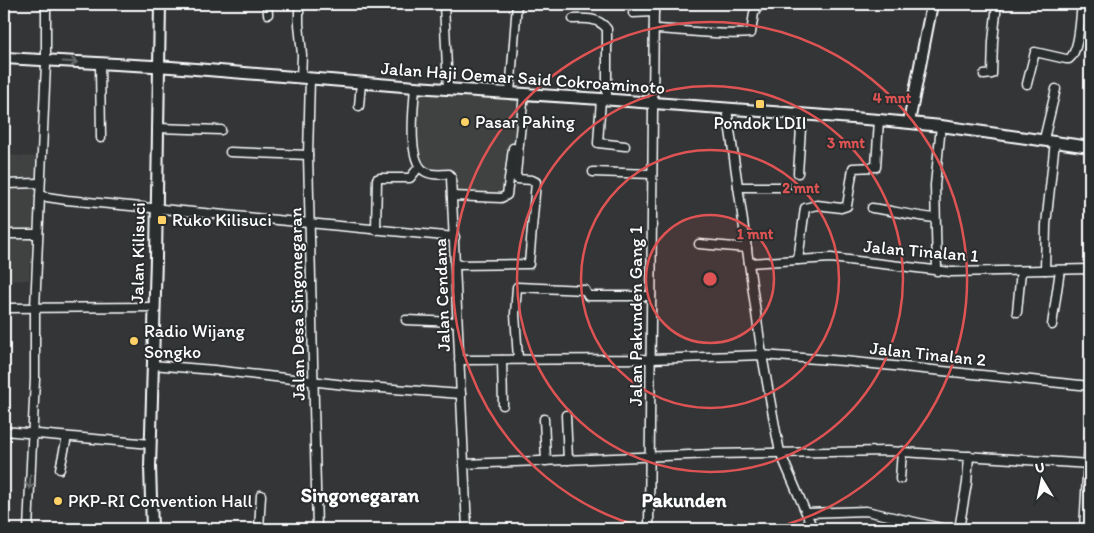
<svg xmlns="http://www.w3.org/2000/svg" width="1094" height="533" viewBox="0 0 1094 533" font-family="Itim,sans-serif">
  <style>
    .built { fill: #404243 }
    .lines { fill: none; stroke-linecap: round; stroke-linejoin: round }
    .minor-casing { stroke: #fff; stroke-width: 11 }
    .major-casing { stroke: #fff; stroke-width: 14 }
    .minor { stroke: #2a2d2e; stroke-width: 8 }
    .major { stroke: #2a2d2e; stroke-width: 10 }
    .oneway { stroke: #6a6c6d }
    .ring { fill: none; stroke: #de5353; stroke-width: 2.5 }
    .poi-dot { fill: #ffd166; stroke: #2a2d2e; stroke-width: 2 }
    .labels { text-anchor: middle; dominant-baseline: central; stroke-width: 4; stroke-linejoin: round; paint-order: stroke }
    .street-label { font-size: 18px; fill: #fff; stroke: #2a2d2e }
    .poi-label { font-size: 18px; fill: #fff; stroke: #2a2d2e; text-anchor: start }
    .quarter-label { font-size: 20px; font-weight: bold; fill: #fff; stroke: #2a2d2e }
    .centre { fill: #de5353; stroke: #2a2d2e; stroke-width: 2.5 }
    .ring-label { font-size: 15px; text-anchor: middle; font-weight: bold; fill: #de5353; stroke: #2a2d2e; stroke-width: 4; stroke-linejoin: round; paint-order: stroke }
  </style>
  <rect width="100%" height="100%" fill="#333536"/>
  <filter id="ink" filterUnits="userSpaceOnUse"><feTurbulence type="fractalNoise" baseFrequency=".02" numOctaves="2"/><feDisplacementMap in="SourceGraphic" scale="10" xChannelSelector="R" yChannelSelector="G"/><feConvolveMatrix kernelMatrix="1 2 1 2 8 2 1 2 1" color-interpolation-filters="sRGB"/></filter>
  <g filter="url(#ink)">
    <g class="built">
      <polygon points="417,91 517,98 509,199 456,196 456,172 431,172 425,169 416,157"/>
      <polygon points="4,155 37,157 29,280 9,281 9,305 4,305"/>
    </g>
    <g class="lines">
      <defs>
        <g id="minor">
          <polyline points="267,4 268,14"/>
          <polyline points="444,4 448,89"/>
          <polyline points="299,6 299,24 302,55 301,78"/>
          <polyline points="633,13 654,12"/>
          <path d="M 573,19 C 586,18 599,18 607,29 L 607,99"/>
          <path d="M 654,29 C 687,30 718,36 751,33 L 754,13 L 760,4"/>
          <polyline points="100,64 101,138"/>
          <polyline points="984,75 992,74 993,41 997,4"/>
          <polyline points="310,78 308,155 317,529"/>
          <path d="M 1027,84 L 1035,52 L 1066,59 L 1069,59 C 1080,50 1080,18 1082,4"/>
          <path d="M 415,87 C 414,106 406,163 426,172 C 433,176 442,174 449,174 L 451,177 L 467,529"/>
          <polyline points="510,93 517,4"/>
          <polyline points="601,99 598,143 625,146"/>
          <polyline points="359,106 361,83"/>
          <polyline points="727,109 762,355 776,432 780,452 813,529"/>
          <polyline points="157,128 221,130"/>
          <polyline points="1044,139 1056,89"/>
          <polyline points="230,152 308,155"/>
          <polyline points="593,172 652,174"/>
          <polyline points="798,173 802,114"/>
          <polyline points="4,184 40,183"/>
          <polyline points="738,187 786,187"/>
          <polyline points="40,196 67,200 455,237"/>
          <polyline points="452,196 501,198 507,195 513,148"/>
          <path d="M 872,208 C 894,211 914,216 935,218"/>
          <polyline points="376,230 377,179 380,178 410,178 419,167"/>
          <polyline points="4,234 38,234"/>
          <polyline points="699,244 747,248"/>
          <polyline points="798,260 805,208 817,205 841,208 847,206 853,168 876,167 879,120"/>
          <polyline points="749,263 831,258 951,272 1090,269"/>
          <polyline points="456,265 529,264 536,182 532,180 517,179 516,174 524,93"/>
          <polyline points="1045,270 1046,225 1055,141"/>
          <polyline points="937,271 935,185 941,126"/>
          <polyline points="4,308 154,307"/>
          <polyline points="1017,312 1021,271"/>
          <polyline points="406,320 457,322"/>
          <polyline points="1052,325 1060,270"/>
          <polyline points="518,359 515,314 517,287 585,290 588,296 651,296"/>
          <polyline points="459,360 652,359 762,355 844,361 1090,386"/>
          <polyline points="502,360 503,405"/>
          <polyline points="152,365 214,370 354,386 461,394"/>
          <polyline points="566,415 568,460"/>
          <polyline points="544,419 546,461"/>
          <polyline points="4,431 151,444"/>
          <polyline points="464,464 714,454 887,451 1090,464"/>
          <polyline points="60,469 67,437"/>
          <polyline points="900,479 902,451"/>
          <polyline points="807,513 866,511 946,529"/>
          <polyline points="28,529 35,379 35,308 46,64 46,4"/>
          <polyline points="259,529 261,495"/>
          <polyline points="649,529 654,4"/>
          <polyline points="959,529 967,483 969,456"/>
          <polyline points="1084,529 1090,425"/>
        </g>
        <g id="major">
          <polyline points="4,58 171,67 415,87 601,99 879,120 941,126 1090,147"/>
          <polyline points="909,122 932,4"/>
          <polyline points="152,529 150,467 156,258 160,4"/>
        </g>
      </defs>
      <use href="#minor" class="minor-casing"/>
      <use href="#major" class="major-casing"/>
      <use href="#minor" class="minor"/>
      <use href="#major" class="major"/>
    </g>
    <defs><path id="oneway-shaft" d="M-6 0H5M1.5-3L5.5 0L1.5 3" fill="none" stroke-width="1.6" stroke-linecap="round" stroke-linejoin="round" transform="scale(1.25)"/></defs>
    <g class="oneway">
      <use href="#oneway-shaft" transform="translate(70 62) rotate(3)"/>
      <use href="#oneway-shaft" transform="translate(30 482) rotate(93)"/>
    </g>
  </g>
  <circle cx="710" cy="279" r="64" fill="#de5353" fill-opacity=".12"/>
  <g class="ring">
    <circle cx="710" cy="279" r="64"/>
    <circle cx="710" cy="279" r="129"/>
    <circle cx="710" cy="279" r="193"/>
    <path d="M650 529A257 257 0 1 1 770 529"/>
  </g>
  <g class="poi-dot">
    <rect x="755" y="99" width="10" height="10" rx="2.5"/>
    <circle cx="465" cy="122" r="5"/>
    <rect x="157" y="215" width="10" height="10" rx="2.5"/>
    <circle cx="134" cy="341" r="5"/>
    <circle cx="58" cy="501" r="5"/>
  </g>
  <g class="labels">
    <g class="street-label">
      <text transform="translate(523 78) rotate(4)">Jalan Haji Oemar Said Cokroaminoto</text>
      <text transform="translate(921 251) rotate(5)">Jalan Tinalan 1</text>
      <text transform="translate(138 253) rotate(-89)">Jalan Kilisuci</text>
      <text transform="translate(442 295) rotate(-92)">Jalan Cendana</text>
      <text transform="translate(297 304) rotate(-91)">Jalan Desa Singonegaran</text>
      <text transform="translate(636 316) rotate(-90)">Jalan Pakunden Gang 1</text>
      <text transform="translate(928 354) rotate(6)">Jalan Tinalan 2</text>
    </g>
    <g class="poi-label">
      <text x="475" y="122">Pasar Pahing</text>
      <text x="760" y="123" text-anchor="middle">Pondok LDII</text>
      <text x="172" y="220">Ruko Kilisuci</text>
      <text x="144" y="331">Radio Wijang<tspan x="144" dy="21">Songko</tspan></text>
      <text x="68" y="501">PKP-RI Convention Hall</text>
    </g>
    <g class="quarter-label">
      <text x="360" y="495">Singonegaran</text>
      <text x="684" y="500">Pakunden</text>
    </g>
  </g>
  <circle cx="710" cy="279" r="8" class="centre"/>
  <g class="ring-label">
    <text x="892" y="103">4 mnt</text>
    <text x="846" y="148">3 mnt</text>
    <text x="801" y="193">2 mnt</text>
    <text x="755" y="239">1 mnt</text>
  </g>
  <rect width="1094" height="533" fill="none" stroke="#2a2d2e" stroke-width="20"/>
  <rect x="10" y="10" width="1074" height="513" fill="none" stroke="#fff" stroke-width="2" filter="url(#ink)"/>
  <g transform="translate(1042 480) rotate(350)" stroke="#2a2d2e" stroke-width="4" paint-order="stroke">
  <path d="M0-4L9 19L0 12L-9 19Z" fill="#ffffff"/>
  <text y="-8" font-size="14" font-weight="bold" text-anchor="middle" fill="#ffffff">U</text>
  </g>
</svg>
